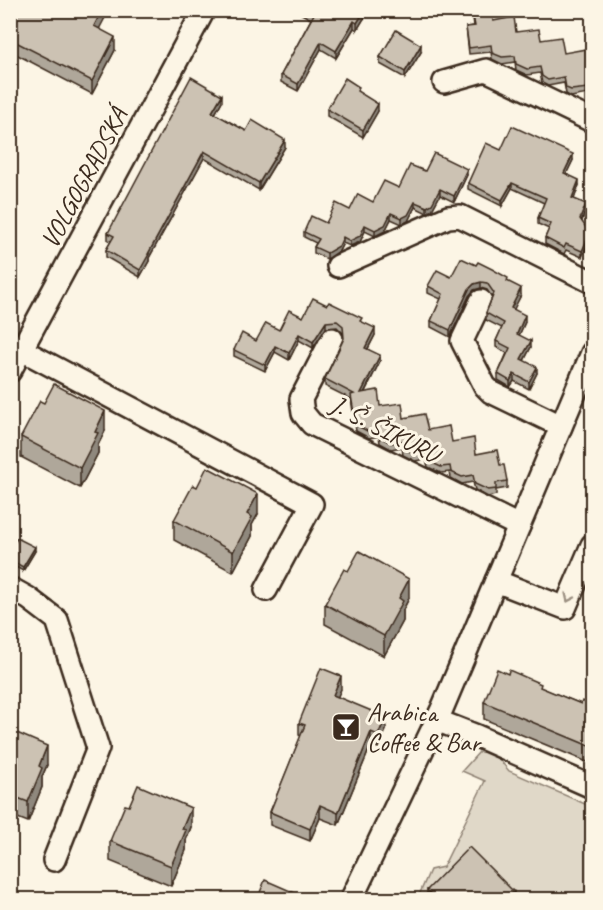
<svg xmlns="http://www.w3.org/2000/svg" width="603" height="910" viewBox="0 0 603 910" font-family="Caveat,sans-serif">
  <rect width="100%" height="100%" fill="#fcf5e5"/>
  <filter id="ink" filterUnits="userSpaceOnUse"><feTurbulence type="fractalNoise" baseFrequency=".0167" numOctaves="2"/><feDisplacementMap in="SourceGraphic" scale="12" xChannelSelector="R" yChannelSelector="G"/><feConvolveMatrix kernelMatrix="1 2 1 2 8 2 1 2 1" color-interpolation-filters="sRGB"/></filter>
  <g filter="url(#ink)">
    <!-- grass -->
    <polygon fill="#e0d8c8" stroke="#8e8173" stroke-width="1.5" points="479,752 493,752 509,771 592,807 592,899 417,900 430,870 443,867 485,781 462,771"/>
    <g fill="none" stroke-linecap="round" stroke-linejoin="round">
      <!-- street casing -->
      <g stroke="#3b2a1e" stroke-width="26">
        <g id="street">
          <polyline points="444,82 486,70 592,121"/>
          <polyline points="338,266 448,217 460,216 592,282"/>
          <polyline points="481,301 462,341 485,386 491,392 561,426"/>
          <polyline points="332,339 301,399 303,413 312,424 519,526"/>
          <polyline points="22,350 312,504 266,590"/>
          <polyline points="10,371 204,10"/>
          <polyline points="496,581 565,608 592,545"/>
          <polyline points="10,588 28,598 57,620 98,748 54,860"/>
          <polyline points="436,720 477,736 592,787"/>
          <polyline points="351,900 442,709 592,353"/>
        </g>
      </g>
      <!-- street -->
      <use href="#street" stroke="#fcf5e5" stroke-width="21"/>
    </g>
    <!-- wall -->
    <g fill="#afa79a" stroke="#3b2a1e" stroke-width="1.5">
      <polygon points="10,10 99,29 115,50 92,94 10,51"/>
      <polygon points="294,10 369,10 357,30 354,28 336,58 321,49 298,91 281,82 281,75 311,19"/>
      <polygon points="472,10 516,32 541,40 564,53 588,65 592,64 592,107 590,106 588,94 571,97 566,94 564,83 548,86 542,83 540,73 527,75 516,70 515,62 502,64 492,59 491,52 469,54 466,27 474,26"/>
      <polygon points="421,52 405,78 380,64 380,57"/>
      <polygon points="359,93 378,111 363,137 327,116 327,109"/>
      <polygon points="222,101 215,114 246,131 285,147 259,190 204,158 149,258 149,261 140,277 106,257 106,250 111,241 108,240 108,233"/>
      <polygon points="501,150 573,160 566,174 579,185 574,199 586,210 582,221 590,239 582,257 566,250 564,254 545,244 545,238 549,229 538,224 538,218 544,203 512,188 502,206 468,189 468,183"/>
      <polygon points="425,171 467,175 454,202 440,195 432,210 427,213 415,207 408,221 402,224 391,219 385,231 375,236 365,231 360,242 350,246 343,243 339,251 327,259 314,253 314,247 316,243 304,237 304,232 326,223 350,210 373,202 399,188"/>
      <polygon points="451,277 508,282 521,295 513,309 525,322 519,335 531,347 524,361 537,373 529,389 514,381 510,387 498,380 498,374 507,353 496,347 496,341 502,328 486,320 486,313 492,297 487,290 481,288 474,290 469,296 450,337 431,327 431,321 441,299 428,293 428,286"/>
      <polygon points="303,317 362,322 375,335 368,349 380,361 365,392 380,406 500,465 507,481 507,488 496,490 496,495 488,497 475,490 473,482 462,484 451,478 450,472 441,473 428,467 426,459 415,461 403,455 402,447 391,449 380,443 379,436 369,438 356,431 351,399 325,386 325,379 343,339 343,333 337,327 326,328 313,348 299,340 289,360 275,352 265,371 234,356 234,350 279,330"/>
      <polygon points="105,431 98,445 98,453 80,488 21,457 21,437"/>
      <polygon points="258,514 252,525 252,536 233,572 174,540 174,520"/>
      <polygon points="10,550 35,551 23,571 10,564"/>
      <polygon points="348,571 409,598 403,610 403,621 384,656 325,624 325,604"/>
      <polygon points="541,688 581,704 592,705 592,764 484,719 484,702"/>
      <polygon points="341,689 337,697 386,730 378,748 371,745 338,825 320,818 310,841 270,825 270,812 301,736 299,735 299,723"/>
      <polygon points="10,730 47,765 42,777 42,787 28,822 10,815"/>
      <polygon points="191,827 186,840 186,850 171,886 110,861 110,841"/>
      <polygon points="427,890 514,900 427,900"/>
    </g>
    <!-- shaded-wall -->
    <g fill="#8f887d" stroke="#3b2a1e" stroke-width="1.5">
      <polygon points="102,10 109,10 94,39 94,26"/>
      <polygon points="365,10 369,10 357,30 357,23"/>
      <polygon points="354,21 354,28 336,58 336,51"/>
      <polygon points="115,37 115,50 92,94 92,81"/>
      <polygon points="321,42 321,49 298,91 298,84"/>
      <polygon points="421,45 421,52 405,78 405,72"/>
      <polygon points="222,95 222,101 212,119 212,112"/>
      <polygon points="378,104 378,111 363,137 363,130"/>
      <polygon points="285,140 285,147 259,190 259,183"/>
      <polygon points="204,151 204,158 149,258 149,261 140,277 140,270 148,254"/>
      <polygon points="573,154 573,160 564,179 564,173"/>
      <polygon points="467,169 467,175 454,202 454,196"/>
      <polygon points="579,180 579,185 572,204 572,198"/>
      <polygon points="512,183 512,188 502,206 502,200"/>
      <polygon points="440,189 440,195 432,210 427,213 427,207"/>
      <polygon points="415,202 415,207 408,221 402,224 402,218"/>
      <polygon points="586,204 586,210 580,224 580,219"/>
      <polygon points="391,213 391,219 385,231 375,236 375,230"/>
      <polygon points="365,225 365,231 360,242 350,246 350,241"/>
      <polygon points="590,233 590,239 582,257 582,251"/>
      <polygon points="343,237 343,243 339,251 327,259 327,253"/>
      <polygon points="481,282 481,288 474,290 469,296 450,337 450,330 469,289 474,284"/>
      <polygon points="521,288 521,295 511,315 511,308"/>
      <polygon points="525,315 525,322 517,340 517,334"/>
      <polygon points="326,322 326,328 313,348 313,342"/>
      <polygon points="375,328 375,335 365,354 365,348"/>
      <polygon points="299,334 299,340 289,360 289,353"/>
      <polygon points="531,341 531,347 521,366 521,359"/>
      <polygon points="275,346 275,352 265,371 265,365"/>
      <polygon points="380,355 380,361 361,399 361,393"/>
      <polygon points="537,367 537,373 529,389 529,382"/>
      <polygon points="514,374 514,381 510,387 510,381"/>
      <polygon points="105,411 105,431 98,445 98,453 80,488 80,468 95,432"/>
      <polygon points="258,494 258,514 252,525 252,536 233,572 233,552 247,514"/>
      <polygon points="35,547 35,551 23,571 23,567"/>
      <polygon points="409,579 409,598 403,610 403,621 384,656 384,636 399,598"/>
      <polygon points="341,676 341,689 333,708 333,695"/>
      <polygon points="386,717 386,730 378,748 378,735"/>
      <polygon points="371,732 371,745 338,825 338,813"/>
      <polygon points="47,746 47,765 42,777 42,787 28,822 28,802 39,766"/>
      <polygon points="320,805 320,818 310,841 310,829"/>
      <polygon points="191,808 191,827 186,840 186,850 171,886 171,866 182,829"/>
      <polygon points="514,892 514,900 505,900"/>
    </g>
    <!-- building -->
    <g fill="#ccc2b3" stroke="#3b2a1e" stroke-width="1.5">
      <polygon points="10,10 102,10 94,26 115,37 92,81 10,39"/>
      <polygon points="308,10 365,10 357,23 354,21 336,51 321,42 298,84 281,75 314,14"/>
      <polygon points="472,10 491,10 493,21 514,17 516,32 539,29 541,40 561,37 564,53 586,49 588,65 592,64 592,101 590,100 588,88 571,90 566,88 564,77 548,80 542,76 540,67 527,69 516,64 515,56 502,57 492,53 491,45 469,48 466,27 475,26"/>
      <polygon points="396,30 421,45 405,72 380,57"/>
      <polygon points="191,77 222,95 212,112 246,131 252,120 285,140 259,183 204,151 148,254 149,254 140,270 106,250 114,236 108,233"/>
      <polygon points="345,78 359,87 357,91 378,104 363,130 327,109"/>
      <polygon points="512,126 573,154 564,173 579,180 572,198 586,204 580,219 590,233 582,251 566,244 564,248 545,238 551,224 538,218 546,198 512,183 502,200 468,183 486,143 501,150"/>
      <polygon points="434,153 467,169 454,196 440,189 432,204 427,207 415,202 408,215 402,218 391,213 385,225 375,230 365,225 360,236 350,241 343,237 339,246 327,253 314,247 319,239 304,232 311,216 326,223 336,203 350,210 358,194 373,202 384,181 399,188 410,165 425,171"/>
      <polygon points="461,258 476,265 478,262 492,269 508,278 507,281 521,288 511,308 525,315 517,334 531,341 521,359 537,367 529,382 514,374 510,381 498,374 510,348 496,341 504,323 486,313 494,293 487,283 481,282 474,284 469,289 450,330 431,321 443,294 428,286 437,270 451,277"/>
      <polygon points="313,298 327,305 329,302 362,318 360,321 375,328 365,348 380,355 361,393 378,390 380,406 402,403 404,418 424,414 428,430 449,426 452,442 474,438 476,454 497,450 500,465 504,465 507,481 496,483 496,489 488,490 475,484 473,475 462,477 451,472 450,466 441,467 428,461 426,453 415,454 403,448 402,441 391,443 380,437 379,430 369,432 356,425 351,395 354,394 325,379 344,338 343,326 337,321 326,322 313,342 299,334 289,353 275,346 265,365 234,350 242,333 256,341 266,323 279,330 289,310 303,317"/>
      <polygon points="54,384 105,411 95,432 98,433 80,468 21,437 40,401 44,403"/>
      <polygon points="207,467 258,494 247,514 252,517 233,552 174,520 193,485 197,487"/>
      <polygon points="17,538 35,547 23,567 10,560 10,550"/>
      <polygon points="359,551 409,579 399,598 403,601 384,636 325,604 344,569 348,571"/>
      <polygon points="321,668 341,676 333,695 386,717 378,735 371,732 338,813 320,805 310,829 270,812 305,725 299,723"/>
      <polygon points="497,669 508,674 509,670 541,684 540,687 581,704 582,701 592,705 592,747 484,702"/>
      <polygon points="10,730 47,746 39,766 42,768 28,802 10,795"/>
      <polygon points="138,785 191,808 182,829 186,830 171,866 110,841 125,805 129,806"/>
      <polygon points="469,847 514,892 505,900 436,900 427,890"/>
      <polygon points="265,880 311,900 257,900"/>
    </g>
    <!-- one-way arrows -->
    <defs><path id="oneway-chevron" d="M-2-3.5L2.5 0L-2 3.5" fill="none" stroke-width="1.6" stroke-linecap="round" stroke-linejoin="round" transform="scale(1.5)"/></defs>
    <use stroke="#9c9082" href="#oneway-chevron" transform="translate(569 598) rotate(115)"/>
  </g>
  <!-- icons -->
  <defs>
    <g id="bar-square" transform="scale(1.5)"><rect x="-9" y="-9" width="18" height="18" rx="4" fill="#3b2a1e" stroke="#fcf5e5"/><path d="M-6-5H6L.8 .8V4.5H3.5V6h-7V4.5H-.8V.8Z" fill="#fff"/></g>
  </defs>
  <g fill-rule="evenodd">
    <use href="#bar-square" x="346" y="727"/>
  </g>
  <g text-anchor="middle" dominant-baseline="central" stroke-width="6" stroke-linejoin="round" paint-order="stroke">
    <!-- street labels -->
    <g font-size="26" fill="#3b2a1e" stroke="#fcf5e5">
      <text transform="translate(84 178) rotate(-62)">VOLGOGRADSKÁ</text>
      <text transform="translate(385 429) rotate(27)">J. Š. ŠIKURU</text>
    </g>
    <!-- poi labels -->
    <g font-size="26" fill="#3b2a1e" stroke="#fcf5e5" text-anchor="start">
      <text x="367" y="712">Arabica<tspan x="367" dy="30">Coffee &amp; Bar</tspan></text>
    </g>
  </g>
  <!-- margin -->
  <rect width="603" height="910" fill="none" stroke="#fcf5e5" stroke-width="36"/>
  <rect x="18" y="18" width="567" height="874" fill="none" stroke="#3b2a1e" stroke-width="2" filter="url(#ink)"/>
</svg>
